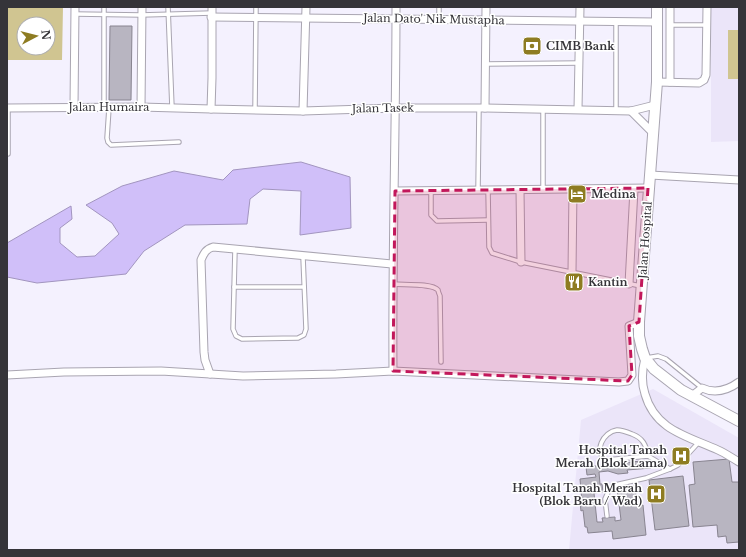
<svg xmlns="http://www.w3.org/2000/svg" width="746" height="557" viewBox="0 0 746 557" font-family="'Libre Baskerville',serif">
  <rect width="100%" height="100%" fill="#f4f1fe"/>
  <!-- built -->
  <g fill="#ebe5f9">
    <polygon points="711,7 739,7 739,141 711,142"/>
    <polygon points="653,389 739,438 739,550 569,550 581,420"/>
  </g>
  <!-- green -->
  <g fill="#d0c591" fill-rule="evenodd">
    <path d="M 7,7 L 63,7 L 62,60 L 7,60 ZM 24,24 L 48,24 L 48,48 L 24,48 Z"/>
    <rect x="728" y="30" width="11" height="49"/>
  </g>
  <!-- water -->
  <polygon fill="#d0bff9" stroke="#a295bf" points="301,162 350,177 351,228 300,235 301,191 263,189 250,199 247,224 185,225 144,251 126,274 37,283 7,277 7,243 71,206 72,219 60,228 60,243 77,257 95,256 119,234 112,223 86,205 122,186 174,171 223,180 233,170"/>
  <!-- building -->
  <g fill="#b8b5c1" stroke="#888490">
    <polygon points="110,26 132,26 131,100 109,100"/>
    <polygon points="729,459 732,482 739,482 739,542 727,543 726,536 718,537 717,525 693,527 689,485 695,484 693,462"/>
    <polygon points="650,460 651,468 627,470 628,473 618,474 608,471 599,472 600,484 602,484 603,492 594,493 597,522 603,522 602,518 615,517 615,521 621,520 617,488 635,486 637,505 643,505 646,535 613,539 612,531 588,533 587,527 585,527 583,510 581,511 580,502 582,502 580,479 596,477 595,474 587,475 586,467"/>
    <polygon points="683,476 689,526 655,530 649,480"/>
  </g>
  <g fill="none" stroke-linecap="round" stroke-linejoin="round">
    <!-- lane casing -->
    <g stroke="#a9a5b1" stroke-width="5.5">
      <g id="lane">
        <polyline points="104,7 104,107"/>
        <polyline points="168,7 172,108"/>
        <polyline points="75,14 141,15 212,13"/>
        <polyline points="439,19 439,7"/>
        <polyline points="616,22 616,111"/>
        <polyline points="670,25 707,25"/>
        <polyline points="486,64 579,63"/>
        <polyline points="8,108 8,154"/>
        <polyline points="109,108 107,138 108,142 111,145 179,142"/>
        <polyline points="255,109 256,7"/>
        <polyline points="543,109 543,190"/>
        <polyline points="478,190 479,108"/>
        <polyline points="488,190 489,247 492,253 521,262 641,286"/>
        <polyline points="431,191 431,215 437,221 488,220"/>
        <polyline points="235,250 233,329 236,336 242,339 298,338 304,335 306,329 303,257"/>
        <path d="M 394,284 C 403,285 432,283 438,290 C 438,291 440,296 440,296 L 441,362"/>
        <polyline points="234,287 304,287"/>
        <polyline points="646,358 658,356 666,359 702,388"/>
        <path d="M 648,456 L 606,460 C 593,452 603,432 617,430 C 622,430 627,432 632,434 C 643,438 646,445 648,456 L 670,469"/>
        <polyline points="607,516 605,499 610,488 615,485 646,478 670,469 678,465 699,442"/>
      </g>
    </g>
    <!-- street casing -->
    <g stroke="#a9a5b1" stroke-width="9">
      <g id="street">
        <polyline points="212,7 212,78 211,109 303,111 396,108 485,108 631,111 655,105"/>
        <polyline points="211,17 657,22"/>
        <polyline points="657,82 699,83 704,80 706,75 707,7"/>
        <polyline points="670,82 670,7"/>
        <polyline points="74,107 75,7"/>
        <polyline points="141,107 142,7"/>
        <polyline points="7,108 141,107 211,109"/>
        <polyline points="485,108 486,7"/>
        <polyline points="578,109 580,7"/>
        <polyline points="303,111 306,7"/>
        <polyline points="631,111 653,133"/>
        <polyline points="650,175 739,180"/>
        <polyline points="520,190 521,262"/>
        <polyline points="395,191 648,188"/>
        <polyline points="572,272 573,189"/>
        <polyline points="629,284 634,189"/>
        <path d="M 645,358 C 642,370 641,382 645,394 C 655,430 687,436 718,450 C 725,453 732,458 739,462"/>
        <path d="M 393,371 C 392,250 396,128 396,7"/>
        <path d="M 210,374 L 205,360 L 204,352 L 201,260 C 204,253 206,249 213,247 L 392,264"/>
        <polyline points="7,375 64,372 161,371 243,376 336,374 393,371 619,382 628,381 632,375 629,326 639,322"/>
        <path d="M 693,395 L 702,388 C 715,394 728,390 739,382"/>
      </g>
    </g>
    <!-- secondary casing -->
    <g stroke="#a9a5b1" stroke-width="12">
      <polyline id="secondary" points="657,7 657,82 639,322 639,336 642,349 645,358 654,369 681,390 739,421"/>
    </g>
    <!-- lane -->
    <use href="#lane" stroke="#fff" stroke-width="3.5"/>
    <!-- street -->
    <use href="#street" stroke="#fff" stroke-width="7"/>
    <!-- secondary -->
    <use href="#secondary" stroke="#fff" stroke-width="10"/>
  </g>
  <!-- marked area -->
  <path fill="#c2185b" fill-opacity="0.2" stroke="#c2185b" stroke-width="3" stroke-dasharray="8 5" stroke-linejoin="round" d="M 648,188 L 639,322 L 629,326 L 632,375 L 628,381 L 393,371 L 395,191 Z"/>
  <!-- icons -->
  <defs>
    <g id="bank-square" transform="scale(1)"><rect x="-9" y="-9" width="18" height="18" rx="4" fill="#8e7c22" stroke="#fff"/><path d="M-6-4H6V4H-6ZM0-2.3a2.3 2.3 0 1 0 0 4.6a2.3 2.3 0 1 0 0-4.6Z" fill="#fff"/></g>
    <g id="hotel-square" transform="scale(1)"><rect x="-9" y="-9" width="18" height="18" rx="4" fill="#8e7c22" stroke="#fff"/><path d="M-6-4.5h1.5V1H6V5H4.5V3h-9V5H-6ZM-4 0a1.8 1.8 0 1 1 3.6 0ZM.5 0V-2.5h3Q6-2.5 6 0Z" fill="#fff"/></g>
    <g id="restaurant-square" transform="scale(1)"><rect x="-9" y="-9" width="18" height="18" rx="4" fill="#8e7c22" stroke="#fff"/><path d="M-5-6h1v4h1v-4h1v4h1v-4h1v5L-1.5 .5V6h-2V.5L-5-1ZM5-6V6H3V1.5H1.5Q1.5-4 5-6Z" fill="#fff"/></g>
    <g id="hospital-square" transform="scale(1)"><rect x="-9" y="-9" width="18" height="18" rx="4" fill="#8e7c22" stroke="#fff"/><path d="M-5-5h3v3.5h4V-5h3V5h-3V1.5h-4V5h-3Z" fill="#fff"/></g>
  </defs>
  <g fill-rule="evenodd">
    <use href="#bank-square" x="532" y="46"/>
    <use href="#hotel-square" x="577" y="194"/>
    <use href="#restaurant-square" x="574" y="282"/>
    <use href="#hospital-square" x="681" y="456"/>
    <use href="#hospital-square" x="656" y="494"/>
  </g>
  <g text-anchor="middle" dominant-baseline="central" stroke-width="3" stroke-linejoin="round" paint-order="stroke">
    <!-- street labels -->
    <g font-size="11" fill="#353439" stroke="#fff">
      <text transform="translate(434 19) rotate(1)">Jalan Dato' Nik Mustapha</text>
      <text x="109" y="107">Jalan Humaira</text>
      <text transform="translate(383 108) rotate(-1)">Jalan Tasek</text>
      <text transform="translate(645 240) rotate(-86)">Jalan Hospital</text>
    </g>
    <!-- poi labels -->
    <g font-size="11" font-weight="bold" fill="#353439" stroke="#fff" text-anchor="start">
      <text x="546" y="46">CIMB Bank</text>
      <text x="591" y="194">Medina</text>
      <text x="588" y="282">Kantin</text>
      <text x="667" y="450" text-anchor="end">Hospital Tanah<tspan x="667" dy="13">Merah (Blok Lama)</tspan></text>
      <text x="642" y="488" text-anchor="end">Hospital Tanah Merah<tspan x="642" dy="13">(Blok Baru / Wad)</tspan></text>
    </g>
  </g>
  <!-- border -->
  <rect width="746" height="557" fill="none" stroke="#353439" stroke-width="16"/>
  <!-- north arrow -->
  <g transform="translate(36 36) rotate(83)"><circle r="19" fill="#ffffff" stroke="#aeaeb0"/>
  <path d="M0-3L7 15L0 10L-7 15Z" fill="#8e7c22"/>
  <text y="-6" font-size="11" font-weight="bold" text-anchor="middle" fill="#353439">N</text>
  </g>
</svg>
